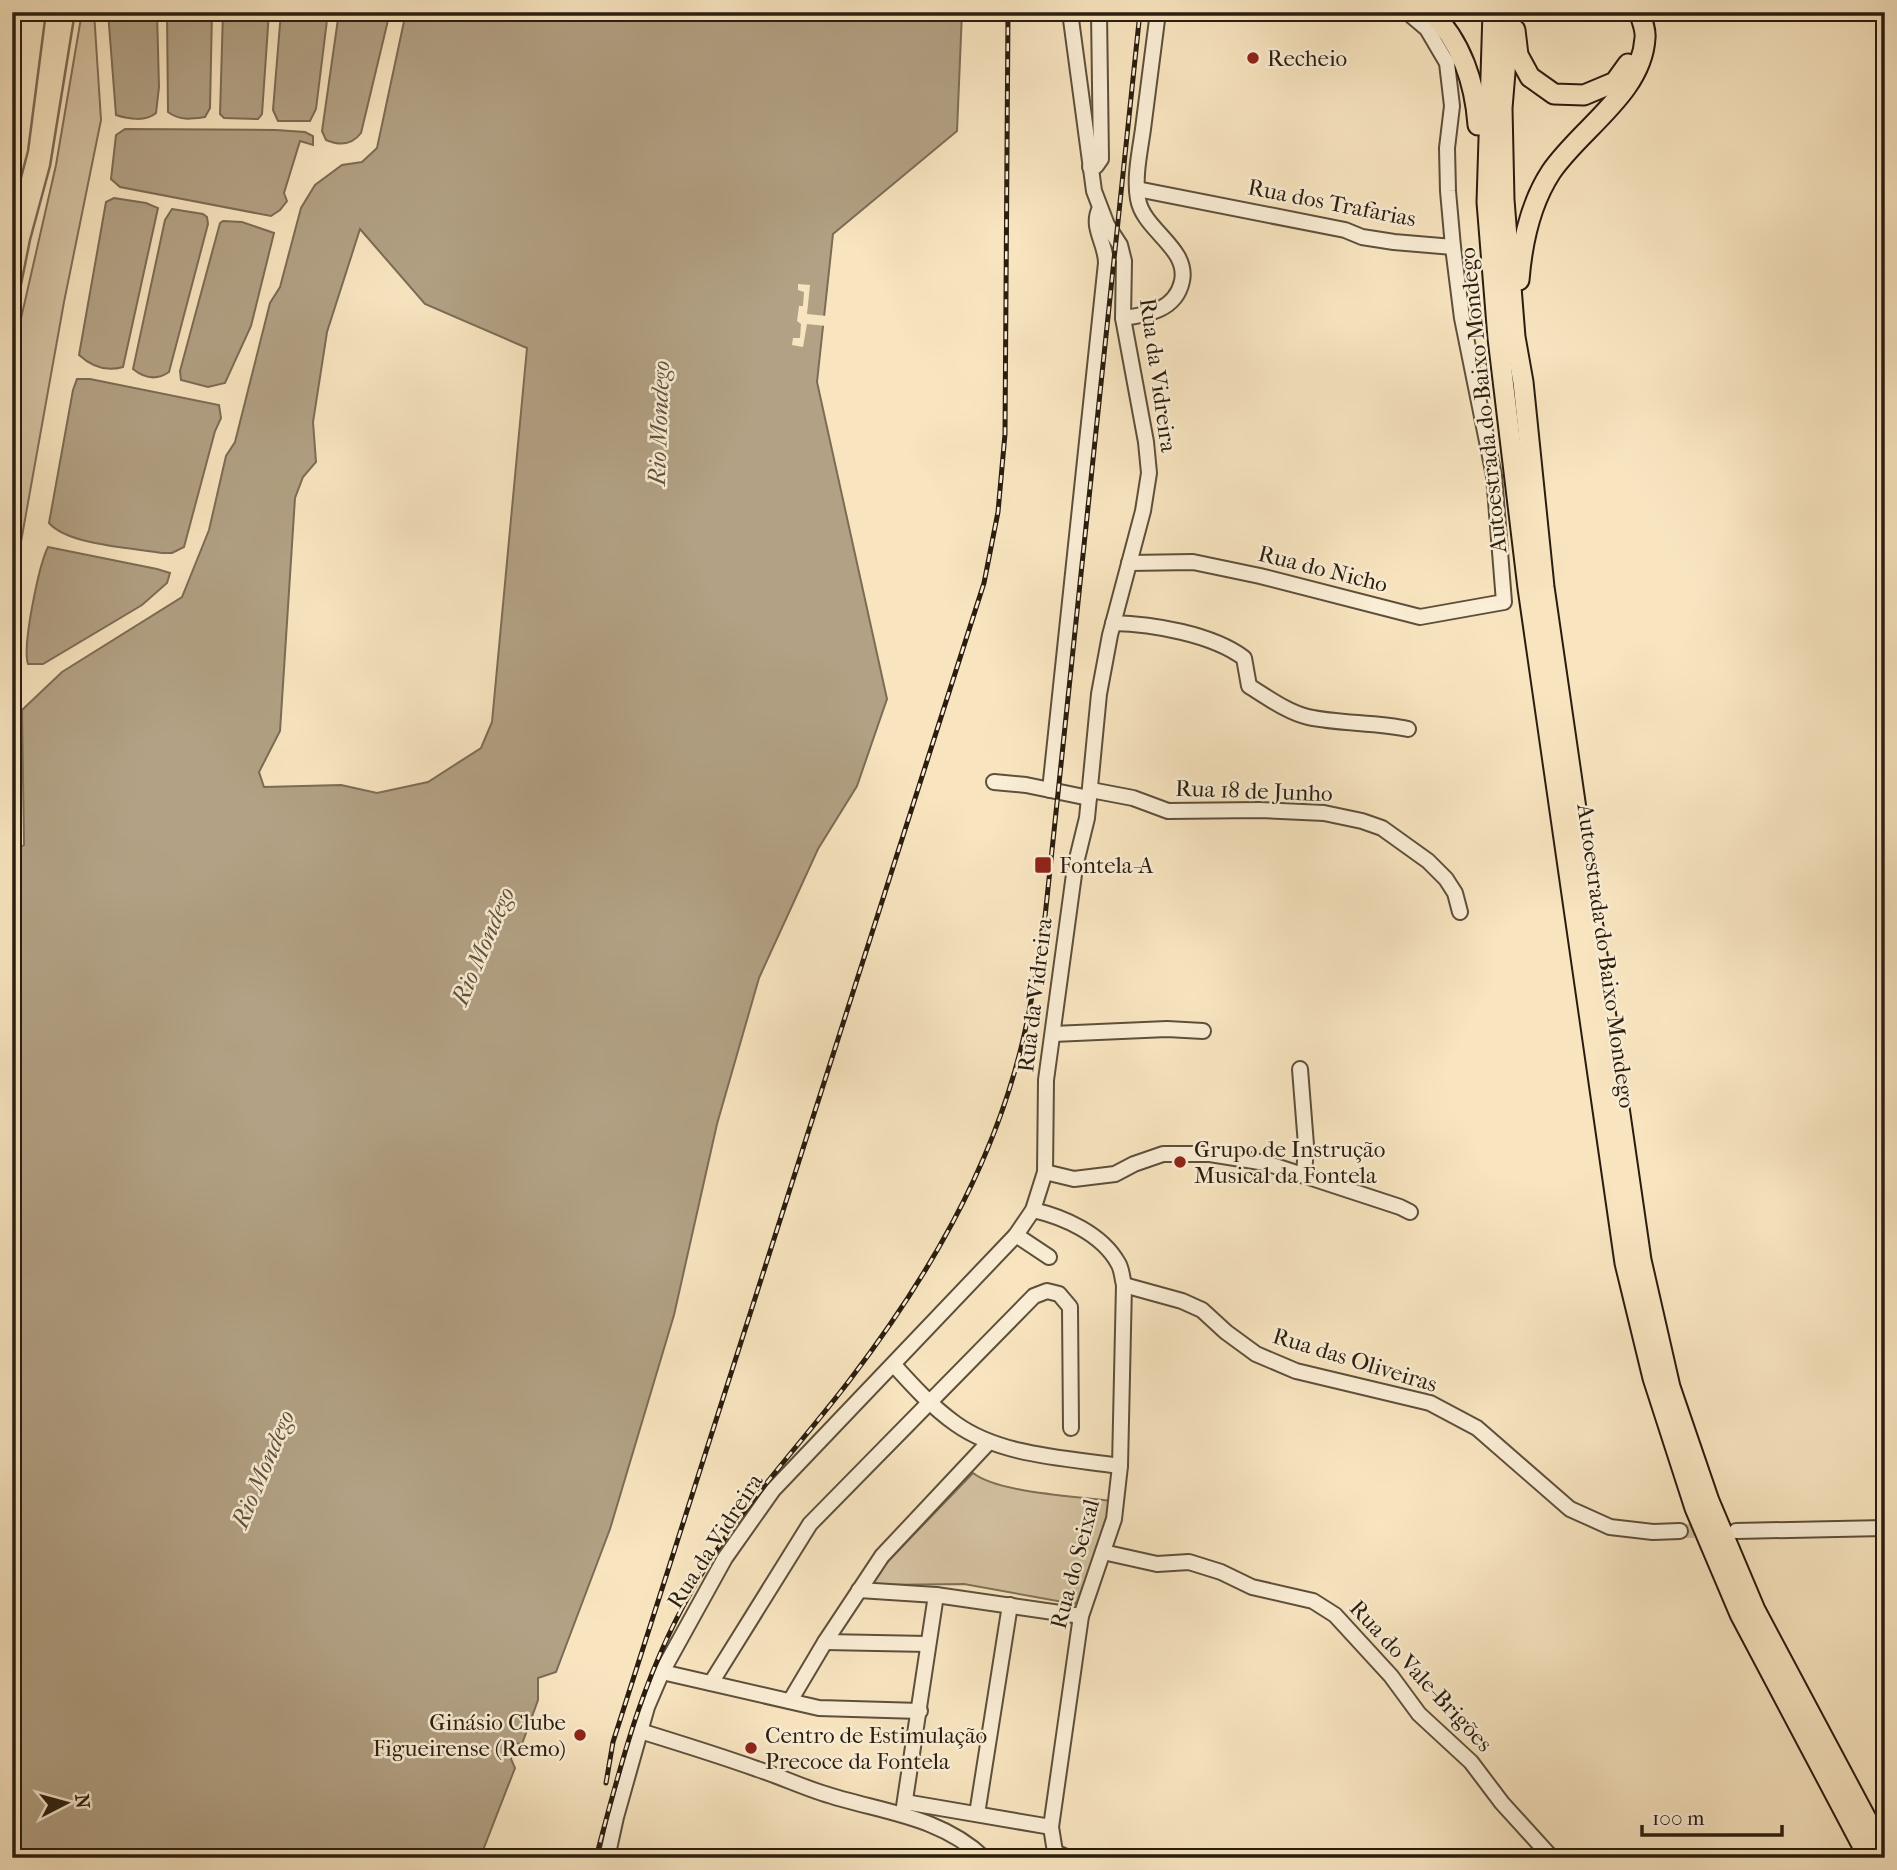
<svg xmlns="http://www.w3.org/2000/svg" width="1897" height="1870" viewBox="0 0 1897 1870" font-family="'IM FELL French Canon',serif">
  <rect width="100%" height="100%" fill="#f8e5c0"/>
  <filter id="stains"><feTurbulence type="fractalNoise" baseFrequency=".00286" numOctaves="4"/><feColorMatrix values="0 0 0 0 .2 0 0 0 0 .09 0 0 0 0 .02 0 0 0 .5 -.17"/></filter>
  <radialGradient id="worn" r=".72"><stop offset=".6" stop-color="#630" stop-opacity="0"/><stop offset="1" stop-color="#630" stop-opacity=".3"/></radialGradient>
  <!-- green -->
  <g fill="#d5c3a2" stroke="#807058" stroke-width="2">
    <polygon points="82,12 94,12 101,120 64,302 12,592 12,358 56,165"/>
    <path d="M 973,1473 C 999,1493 1075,1496 1110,1501 L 1107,1527 L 1077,1602 L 1074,1604 L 964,1584 L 877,1585 L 872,1584 L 873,1577 Z"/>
  </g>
  <!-- water -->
  <g fill="#b2a184" stroke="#7c6c55" stroke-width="2" fill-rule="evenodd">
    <path d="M 108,12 L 157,12 L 159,87 L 156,113 C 146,122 128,119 116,115 Z"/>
    <path d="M 167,12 L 212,12 L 210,108 L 205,117 C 191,119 180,121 168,112 Z"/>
    <polygon points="223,12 269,12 262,114 258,119 224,118 220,114"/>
    <polygon points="281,12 328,12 316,109 310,121 278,121 273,110"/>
    <path d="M 339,12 L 390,12 L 361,133 C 352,145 340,146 326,140 L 322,131 Z"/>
    <path d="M 406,12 L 962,12 L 957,131 L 833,234 L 817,382 L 887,699 L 857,786 L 818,849 L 759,978 L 717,1124 L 674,1315 L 610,1529 L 556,1672 L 538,1678 L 538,1700 L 522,1744 L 515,1743 L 511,1759 L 515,1768 L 480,1858 L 12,1858 L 12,852 L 24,845 L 22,710 L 62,672 L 182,597 L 209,530 L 226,456 L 235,442 L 270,303 L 280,287 L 301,208 L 315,185 L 342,165 L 362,162 L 377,148 ZM 360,229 L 425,304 L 527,348 L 492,722 L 481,748 L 428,782 L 377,793 L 341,785 L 264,787 L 259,772 L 280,731 L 295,498 L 303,477 L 316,462 L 313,422 L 327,332 Z"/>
    <polygon points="125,129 276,130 305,132 313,136 313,145 300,141 284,193 287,201 280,210 271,216 120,187 111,179 116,135"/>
    <path d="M 114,198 L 146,203 L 158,208 L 123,367 C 106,372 92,367 79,355 L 106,202 Z"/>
    <path d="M 172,209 L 203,214 L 207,217 L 208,224 L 169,372 C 156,381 144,378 133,369 L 165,220 Z"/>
    <polygon points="223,221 242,222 274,233 251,326 225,383 208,387 181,380 180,371 220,223"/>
    <path d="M 77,379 L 90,379 L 219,405 L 221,418 L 215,431 L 184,547 L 172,553 L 162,553 C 132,548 68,545 49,523 L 73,390 Z"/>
    <path d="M 48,547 L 157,569 L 170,573 L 167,583 L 142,605 L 43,664 L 28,664 C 22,646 39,565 48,547 Z"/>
  </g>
  <!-- pier -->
  <polygon fill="#f8e5c0" points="798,284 810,285 807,314 827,316 826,326 807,324 803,347 792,345 793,338 800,338 801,324 797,321 799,306 803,306 804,292 798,290"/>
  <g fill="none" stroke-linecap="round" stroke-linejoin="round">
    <!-- stream -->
    <g stroke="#7c6c55" stroke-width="2.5">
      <polyline points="12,72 19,12"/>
      <polyline points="12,212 28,151 46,12"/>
      <polyline points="12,329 30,240 50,166 75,12"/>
    </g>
    <!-- minor-tunnel -->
    <polyline stroke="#cfbd9d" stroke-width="14" stroke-dasharray="14 7" stroke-linecap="butt" points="1680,1531 1714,1531"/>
    <!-- minor casing -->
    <g stroke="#5e4f3b" stroke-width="18">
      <g id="minor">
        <polyline points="1090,167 1096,166 1101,159 1099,12"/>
        <polyline points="1137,189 1345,230 1362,237 1394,242 1453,247"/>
        <path d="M 1123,318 C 1147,315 1176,310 1182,281 C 1189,248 1143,230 1138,199 C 1134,177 1140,151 1143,129 C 1148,90 1153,51 1158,12"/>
        <polyline points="1129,563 1193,562 1260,576 1420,617 1504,602 1494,476 1462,318 1453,247 1448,191 1447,148 1452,106 1447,63 1427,29 1407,12"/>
        <path d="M 1113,623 C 1153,624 1212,634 1244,658 L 1249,686 C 1267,697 1287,712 1308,717 C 1340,724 1376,722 1408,729"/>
        <polyline points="994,782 1026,785 1089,798"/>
        <path d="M 1050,790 L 1106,263 C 1106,243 1090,227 1100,208"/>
        <polyline points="1091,790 1133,798 1168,811 1259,810 1324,813 1362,821 1382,828 1428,861 1446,879 1455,893 1460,912"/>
        <polyline points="1053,1034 1167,1029 1203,1031"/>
        <polyline points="1300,1069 1306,1145 1304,1176"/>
        <polyline points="1045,1172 1074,1179 1115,1174 1134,1164 1163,1154 1210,1154 1266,1163 1400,1207 1410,1212"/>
        <path d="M 1033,1210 C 1064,1217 1102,1234 1118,1263 C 1122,1269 1122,1278 1124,1285 L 1120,1466 L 1114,1519 L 1081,1616 L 1051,1827 L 1055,1852"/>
        <polyline points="1016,1235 1049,1257"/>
        <polyline points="1124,1285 1182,1301 1202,1310 1226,1332 1256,1354 1296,1371 1430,1403 1477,1428 1570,1509 1610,1527 1653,1532 1680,1531"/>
        <path d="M 894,1365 C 913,1386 932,1407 956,1424 C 1001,1456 1066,1458 1120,1466"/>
        <polyline points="1736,1531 1885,1528"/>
        <polyline points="1103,1552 1157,1564 1189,1562 1221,1572 1252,1587 1313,1601 1335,1615 1391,1676 1419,1714 1471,1762 1502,1803 1552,1858"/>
        <polyline points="859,1590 936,1595 1081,1616"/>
        <polyline points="825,1642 928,1644"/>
        <polyline points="662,1672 819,1708 920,1711"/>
        <polyline points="711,1683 810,1524 1034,1296 1047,1291 1059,1294 1070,1307 1071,1428"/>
        <polyline points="790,1701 825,1642 882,1556 989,1442"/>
        <path d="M 640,1731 C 679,1743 718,1755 757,1769 C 779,1776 800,1786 822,1793 C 879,1812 939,1815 984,1858"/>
        <polyline points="905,1802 1051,1827"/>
        <polyline points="903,1813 936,1595"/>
        <polyline points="977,1814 1010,1605"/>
        <polyline points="1055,1852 1068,1858"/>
        <polyline points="607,1858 616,1817 647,1707 662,1672 725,1558 773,1490 1016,1235 1033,1210 1045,1172 1046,1080 1075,867 1087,818 1099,694 1110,635 1143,511 1149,473 1146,442 1123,318 1124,261 1120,245 1107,225 1094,191 1070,12"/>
      </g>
    </g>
    <!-- highway casing -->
    <g stroke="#2a1d0f" stroke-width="23">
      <g id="highway">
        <path d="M 1431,12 C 1461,41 1475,83 1478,125"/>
        <polyline points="1493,12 1487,202 1498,338 1528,588 1625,1263 1653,1378 1695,1508 1740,1614 1869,1858"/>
        <polyline points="1510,12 1502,108 1504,200 1515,337 1523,382 1544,587 1641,1260 1670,1387 1709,1501 1755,1610 1885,1854"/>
        <polyline points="1515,30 1518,55 1530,77 1554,94 1584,95 1615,82 1628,64"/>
        <path d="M 1519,280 C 1522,243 1530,204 1551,172 C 1580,129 1642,93 1645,38 C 1646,30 1642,20 1639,12"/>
      </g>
    </g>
    <!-- minor -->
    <use href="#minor" stroke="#faeed6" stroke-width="14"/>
    <!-- highway -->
    <use href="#highway" stroke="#f8e5c0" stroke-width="19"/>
    <!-- rail casing -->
    <g stroke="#2a1d0f" stroke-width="5">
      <g id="rail">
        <polyline points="606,1783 613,1742 984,583 998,512 1005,434 1008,12"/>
        <path d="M 596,1858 C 622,1758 646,1664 701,1575 C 743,1505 800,1445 849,1381 C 926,1280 990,1172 1021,1048 C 1032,1005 1038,961 1045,917 L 1140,12"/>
      </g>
    </g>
    <!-- rail -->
    <use href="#rail" stroke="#faeed6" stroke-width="2.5" stroke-dasharray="8" stroke-linecap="butt"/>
  </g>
  <!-- markers -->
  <g fill="#8f2418" stroke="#faeed6" stroke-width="2.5">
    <circle cx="1253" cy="58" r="7"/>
    <rect x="1034" y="856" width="18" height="18" rx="3.5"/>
    <circle cx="1180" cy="1162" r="7"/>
    <circle cx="580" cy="1735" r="7"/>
    <circle cx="751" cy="1748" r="7"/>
  </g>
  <g text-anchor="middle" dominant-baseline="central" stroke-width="5" stroke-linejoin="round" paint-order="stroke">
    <!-- poi labels -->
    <g font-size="23" fill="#2a1d0f" stroke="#faeed6" text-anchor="start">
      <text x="1267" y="58">Recheio</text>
      <text x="1059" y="865">Fontela-A</text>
      <text x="1194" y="1149">Grupo de Instrução<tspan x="1194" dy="26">Musical da Fontela</tspan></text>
      <text x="566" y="1722" text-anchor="end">Ginásio Clube<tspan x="566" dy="26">Figueirense (Remo)</tspan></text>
      <text x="765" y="1735">Centro de Estimulação<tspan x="765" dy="26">Precoce da Fontela</tspan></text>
    </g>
    <!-- street labels -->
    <g font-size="23" fill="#2a1d0f" stroke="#faeed6">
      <text transform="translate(1332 203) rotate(11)">Rua dos Trafarias</text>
      <text transform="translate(1158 375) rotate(82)">Rua da Vidreira</text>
      <text transform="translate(1483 400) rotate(-96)">Autoestrada do Baixo Mondego</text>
      <text transform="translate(1323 569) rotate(14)">Rua do Nicho</text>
      <text transform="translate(1254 791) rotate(2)">Rua 18 de Junho</text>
      <text transform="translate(1606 956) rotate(82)">Autoestrada do Baixo Mondego</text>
      <text transform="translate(1035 995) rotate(-83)">Rua da Vidreira</text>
      <text transform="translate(1355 1360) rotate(17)">Rua das Oliveiras</text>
      <text transform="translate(715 1541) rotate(-57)">Rua da Vidreira</text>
      <text transform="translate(1075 1564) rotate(-75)">Rua do Seixal</text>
      <text transform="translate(1421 1676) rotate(47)">Rua do Vale-Brigões</text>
    </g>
    <!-- water labels -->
    <g font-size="24" font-style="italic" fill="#60523e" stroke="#faeed6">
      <text transform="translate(659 423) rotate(-88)">Rio Mondego</text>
      <text transform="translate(483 946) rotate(-67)">Rio Mondego</text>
      <text transform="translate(263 1469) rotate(-67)">Rio Mondego</text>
    </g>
  </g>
  <!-- margin -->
  <rect width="1897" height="1870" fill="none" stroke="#f8e5c0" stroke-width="42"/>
  <rect x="14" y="14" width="1869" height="1842" fill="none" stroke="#2a1d0f" stroke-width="3.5"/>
  <rect x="21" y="21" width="1855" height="1828" fill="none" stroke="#2a1d0f" stroke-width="2"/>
  <!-- north arrow -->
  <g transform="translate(66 1803) rotate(84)" stroke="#faeed6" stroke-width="5" paint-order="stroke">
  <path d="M0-5L12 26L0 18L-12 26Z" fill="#2a1d0f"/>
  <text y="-10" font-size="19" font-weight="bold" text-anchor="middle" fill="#2a1d0f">N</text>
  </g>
  <!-- scale -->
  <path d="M1642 1825v10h140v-10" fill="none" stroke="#2a1d0f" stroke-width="3.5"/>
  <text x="1652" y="1825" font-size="21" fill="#2a1d0f" stroke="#faeed6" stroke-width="5" paint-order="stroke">100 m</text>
  <rect width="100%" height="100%" filter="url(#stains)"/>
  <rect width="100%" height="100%" fill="url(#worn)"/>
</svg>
